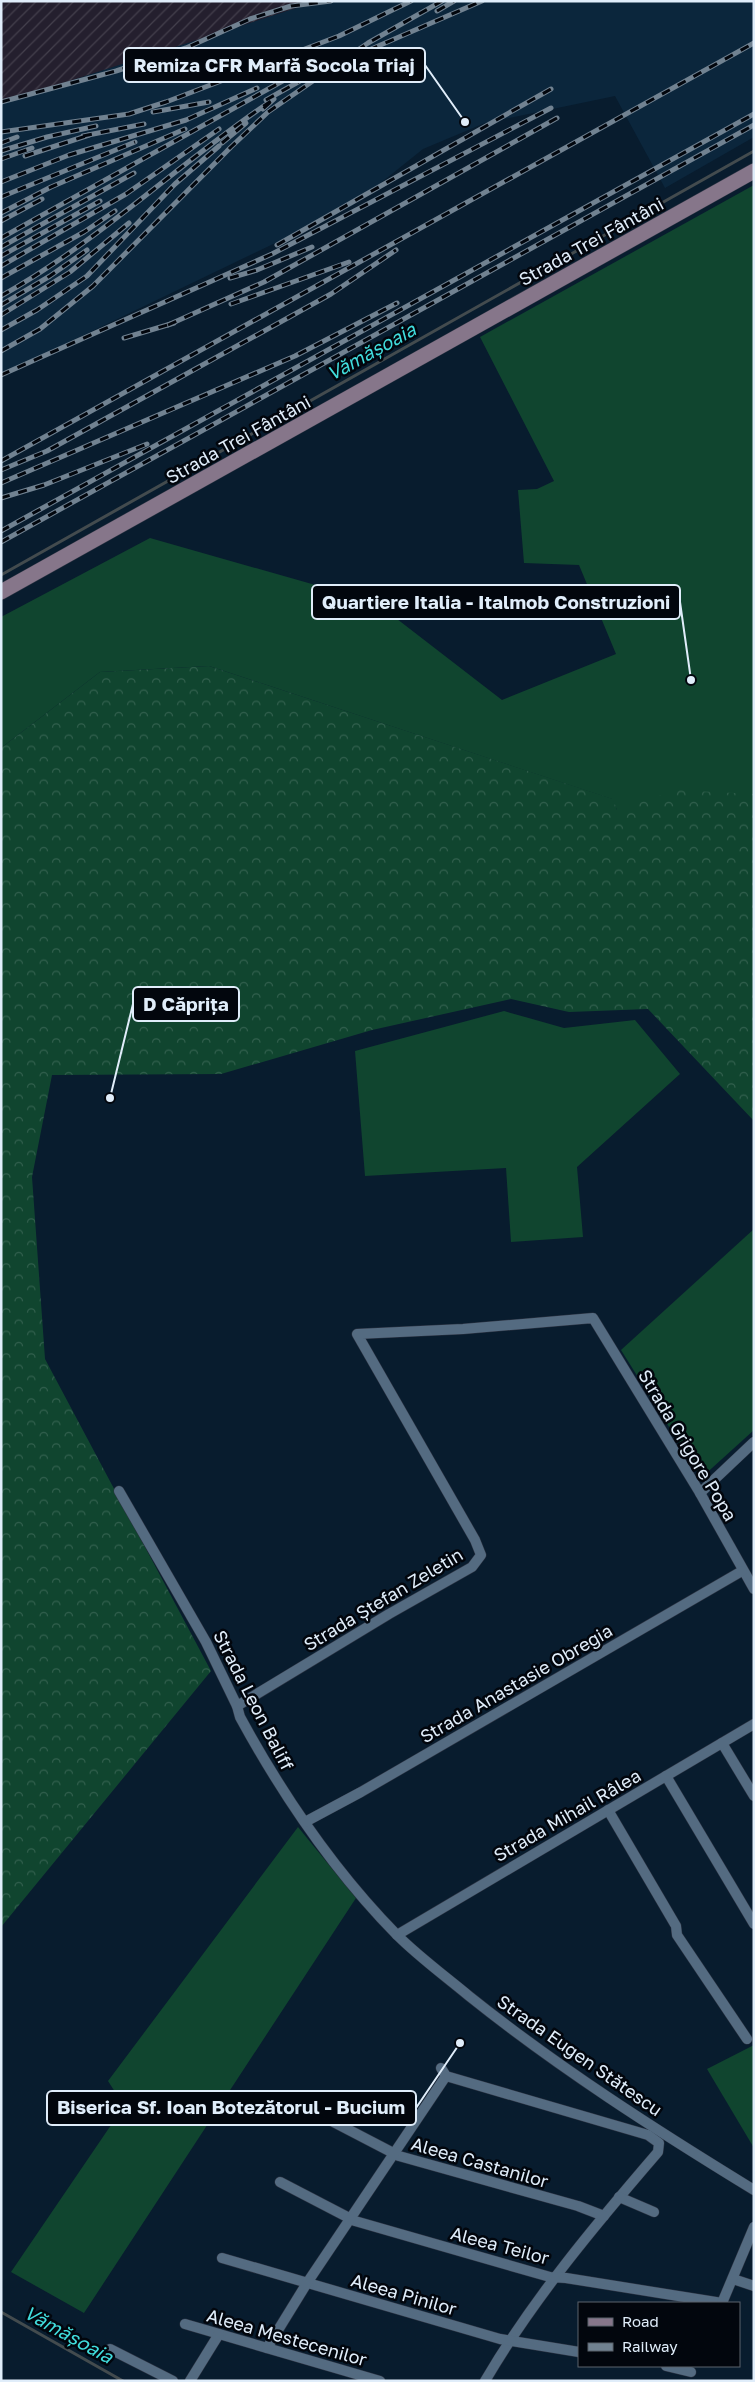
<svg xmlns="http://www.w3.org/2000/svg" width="755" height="2382" viewBox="0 0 755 2382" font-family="'Golos Text',sans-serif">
  <defs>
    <pattern id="industrial-furrows" width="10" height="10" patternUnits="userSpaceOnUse" patternTransform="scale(1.25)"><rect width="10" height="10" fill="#241f2e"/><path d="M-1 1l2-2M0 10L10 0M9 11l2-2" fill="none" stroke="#44404d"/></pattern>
    <pattern id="forest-crowns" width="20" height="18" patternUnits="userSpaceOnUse" patternTransform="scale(1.25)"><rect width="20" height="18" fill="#10452f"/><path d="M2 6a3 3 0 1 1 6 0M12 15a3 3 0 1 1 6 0" fill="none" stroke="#32604e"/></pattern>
  </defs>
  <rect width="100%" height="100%" fill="#081c2e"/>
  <!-- built -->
  <polygon fill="#0b263c" points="318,1 754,1 754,137 665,188 615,96 485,123 423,149 352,206 1,375 1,103"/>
  <!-- industrial -->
  <polygon fill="url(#industrial-furrows)" points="1,1 318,1 1,103"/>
  <!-- grass -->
  <g fill="#10452f">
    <polygon points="754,185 754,881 617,810 612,799 209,666 100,672 1,748 1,617 150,538 375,602 502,700 616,654 579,565 524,563 518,490 537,489 554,481 480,337"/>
    <polygon points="504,1011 564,1028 635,1020 680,1074 577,1167 583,1237 511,1242 506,1168 365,1176 355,1051"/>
    <polygon points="754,1229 754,1430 701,1478 621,1350"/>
    <polygon points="298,1827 356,1898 84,2313 11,2272 124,2106 108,2081"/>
    <polygon points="754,2045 754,2148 707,2069"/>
  </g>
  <!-- forest -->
  <polygon fill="url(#forest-crowns)" points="209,666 613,799 617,810 676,790 754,794 754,1121 648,1009 569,1012 511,999 372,1030 221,1074 52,1075 32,1177 45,1359 211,1671 1,1927 1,748 100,672"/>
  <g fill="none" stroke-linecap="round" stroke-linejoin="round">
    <!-- stream -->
    <g stroke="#434b4e" stroke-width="3">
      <polyline points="1,575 754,151"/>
      <polyline points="1,2312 123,2381"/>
    </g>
    <!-- street casing -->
    <g stroke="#2d3443" stroke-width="11">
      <g id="street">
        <path d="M 119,1491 L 206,1642 L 237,1706 L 240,1717 C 282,1794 335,1872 397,1935 C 419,1957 445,1976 469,1996 C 559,2068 656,2130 754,2190"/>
        <polyline points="700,1493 754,1442"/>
        <polyline points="237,1706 389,1614 472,1567 481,1555 475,1540 357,1334 463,1329 593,1318 700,1493 754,1589"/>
        <polyline points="722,1743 754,1796"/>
        <polyline points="666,1776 754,1924"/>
        <polyline points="608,1810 676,1926 677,1935 747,2039"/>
        <polyline points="305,1822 361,1792 742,1571"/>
        <polyline points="397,1935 754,1724"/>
        <path d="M 441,2068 L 446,2076 L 648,2135 L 659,2143 L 658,2152 C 596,2224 533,2299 485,2381"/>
        <polyline points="324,2117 399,2156 578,2206 604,2216"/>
        <polyline points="280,2182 355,2221 550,2277 566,2278 722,2303"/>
        <polyline points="619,2197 654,2212"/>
        <polyline points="222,2258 500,2339 579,2352"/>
        <polyline points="733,2279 754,2286"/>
        <polyline points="722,2303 754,2227"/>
        <polyline points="185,2324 380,2381"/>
        <polyline points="267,2348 307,2283 446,2076"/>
        <polyline points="110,2349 173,2381"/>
        <polyline points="666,2366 691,2372"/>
        <polyline points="190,2381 219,2334"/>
      </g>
    </g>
    <!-- secondary casing -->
    <g stroke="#2d3443" stroke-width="16">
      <polyline id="secondary" points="1,592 754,171"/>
    </g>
    <!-- street -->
    <use href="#street" stroke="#546b81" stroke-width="10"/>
    <!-- secondary -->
    <use href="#secondary" stroke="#86768a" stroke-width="15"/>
    <!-- rail casing -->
    <g stroke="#718291" stroke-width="5">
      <g id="rail">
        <polyline points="437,11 454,1"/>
        <polyline points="369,50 482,1"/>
        <polyline points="266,100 307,77"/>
        <polyline points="1,102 116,71 186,48 250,19 291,6 331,1"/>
        <polyline points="153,112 209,102"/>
        <polyline points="1,132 129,114 166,102 339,36 411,1"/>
        <polyline points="83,136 144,124"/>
        <polyline points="1,143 17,137"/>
        <polyline points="222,143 246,123"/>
        <polyline points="1,151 47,137 96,126"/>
        <polyline points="25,156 89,135"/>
        <polyline points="1,159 32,148"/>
        <polyline points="1,182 69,155 186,120 257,88"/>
        <polyline points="1,197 135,142"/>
        <polyline points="1,213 51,187 185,129"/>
        <polyline points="1,221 42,199"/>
        <polyline points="1,238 306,68"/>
        <polyline points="277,245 551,89"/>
        <polyline points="1,247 134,173"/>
        <polyline points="1,256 100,201"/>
        <polyline points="1,266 126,194 219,129"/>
        <polyline points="1,278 84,232 115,211"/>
        <polyline points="230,278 257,270 312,247"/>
        <path d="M 1,296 C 100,241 181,161 274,99 L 263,109"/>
        <polyline points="231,304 349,262"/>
        <polyline points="1,305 50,276 87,250"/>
        <polyline points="1,315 70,272 129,223"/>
        <polyline points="168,325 264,282 557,118"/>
        <polyline points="1,330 37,310 87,276 175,184 219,146"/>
        <polyline points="124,338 174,323"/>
        <polyline points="1,351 40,329 93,286 231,147 268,112 368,43 442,1"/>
        <polyline points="1,375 272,254 551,108"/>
        <polyline points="1,461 754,43"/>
        <polyline points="1,470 47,451 331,294 396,250"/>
        <polyline points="1,483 295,356 397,303"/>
        <polyline points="1,498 44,485 147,444"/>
        <polyline points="1,531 754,114"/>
        <polyline points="1,542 754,125"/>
      </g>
    </g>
    <!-- rail -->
    <use href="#rail" stroke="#02060d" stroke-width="3" stroke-dasharray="9" stroke-linecap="butt"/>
  </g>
  <g text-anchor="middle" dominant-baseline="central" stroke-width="5" stroke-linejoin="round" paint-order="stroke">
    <!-- street labels -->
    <g font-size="18" fill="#e0edfa" stroke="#02060d">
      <text transform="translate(591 241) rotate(-29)">Strada Trei Fântâni</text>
      <text transform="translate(238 439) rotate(-29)">Strada Trei Fântâni</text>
      <text transform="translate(688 1445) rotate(59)">Strada Grigore Popa</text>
      <text transform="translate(383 1599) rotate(-31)">Strada Ștefan Zeletin</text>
      <text transform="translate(516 1683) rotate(-30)">Strada Anastasie Obregia</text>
      <text transform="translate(254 1700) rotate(63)">Strada Leon Baliff</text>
      <text transform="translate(567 1815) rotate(-30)">Strada Mihail Râlea</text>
      <text transform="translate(580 2055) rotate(35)">Strada Eugen Stătescu</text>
      <text transform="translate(480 2162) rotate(16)">Aleea Castanilor</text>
      <text transform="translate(500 2245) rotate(15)">Aleea Teilor</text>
      <text transform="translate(404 2294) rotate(16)">Aleea Pinilor</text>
      <text transform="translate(287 2337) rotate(16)">Aleea Mestecenilor</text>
    </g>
    <!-- water labels -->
    <g font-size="19" font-style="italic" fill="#40dcdc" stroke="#02060d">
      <text transform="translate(371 351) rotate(-29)">Vămășoaia</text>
      <text transform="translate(69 2334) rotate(29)">Vămășoaia</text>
    </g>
  </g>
  <!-- callouts -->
  <path fill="none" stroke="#e0edfa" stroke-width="2" d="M465 122L425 65M691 680L680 602M110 1098L133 1004M460 2043L416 2108"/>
  <g fill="#e0edfa" stroke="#02060d" stroke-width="2">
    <circle cx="465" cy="122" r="5"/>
    <circle cx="691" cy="680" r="5"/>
    <circle cx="110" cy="1098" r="5"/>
    <circle cx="460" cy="2043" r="5"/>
  </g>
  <g fill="#02060d" stroke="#e0edfa" stroke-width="2">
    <rect x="124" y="48" width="301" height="34" rx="5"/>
    <rect x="312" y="585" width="368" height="34" rx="5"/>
    <rect x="133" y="987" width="106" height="34" rx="5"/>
    <rect x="47" y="2091" width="369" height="34" rx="5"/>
  </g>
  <g font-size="19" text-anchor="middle" font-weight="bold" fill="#e0edfa">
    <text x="274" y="72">Remiza CFR Marfă Socola Triaj</text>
    <text x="496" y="609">Quartiere Italia - Italmob Construzioni</text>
    <text x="186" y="1011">D Căprița</text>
    <text x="231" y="2114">Biserica Sf. Ioan Botezătorul - Bucium</text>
  </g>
  <!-- border -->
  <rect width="755" height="2382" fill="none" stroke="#e0edfa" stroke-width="5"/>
  <!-- legend -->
  <rect x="578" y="2302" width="162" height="65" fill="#02060d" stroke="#5b626c"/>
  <rect x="588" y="2318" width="25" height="8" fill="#86768a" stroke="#5b626c"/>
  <text x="622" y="2327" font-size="15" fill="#e0edfa">Road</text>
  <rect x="588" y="2343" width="25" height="8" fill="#718291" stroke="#5b626c"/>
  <text x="622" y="2352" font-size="15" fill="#e0edfa">Railway</text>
</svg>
